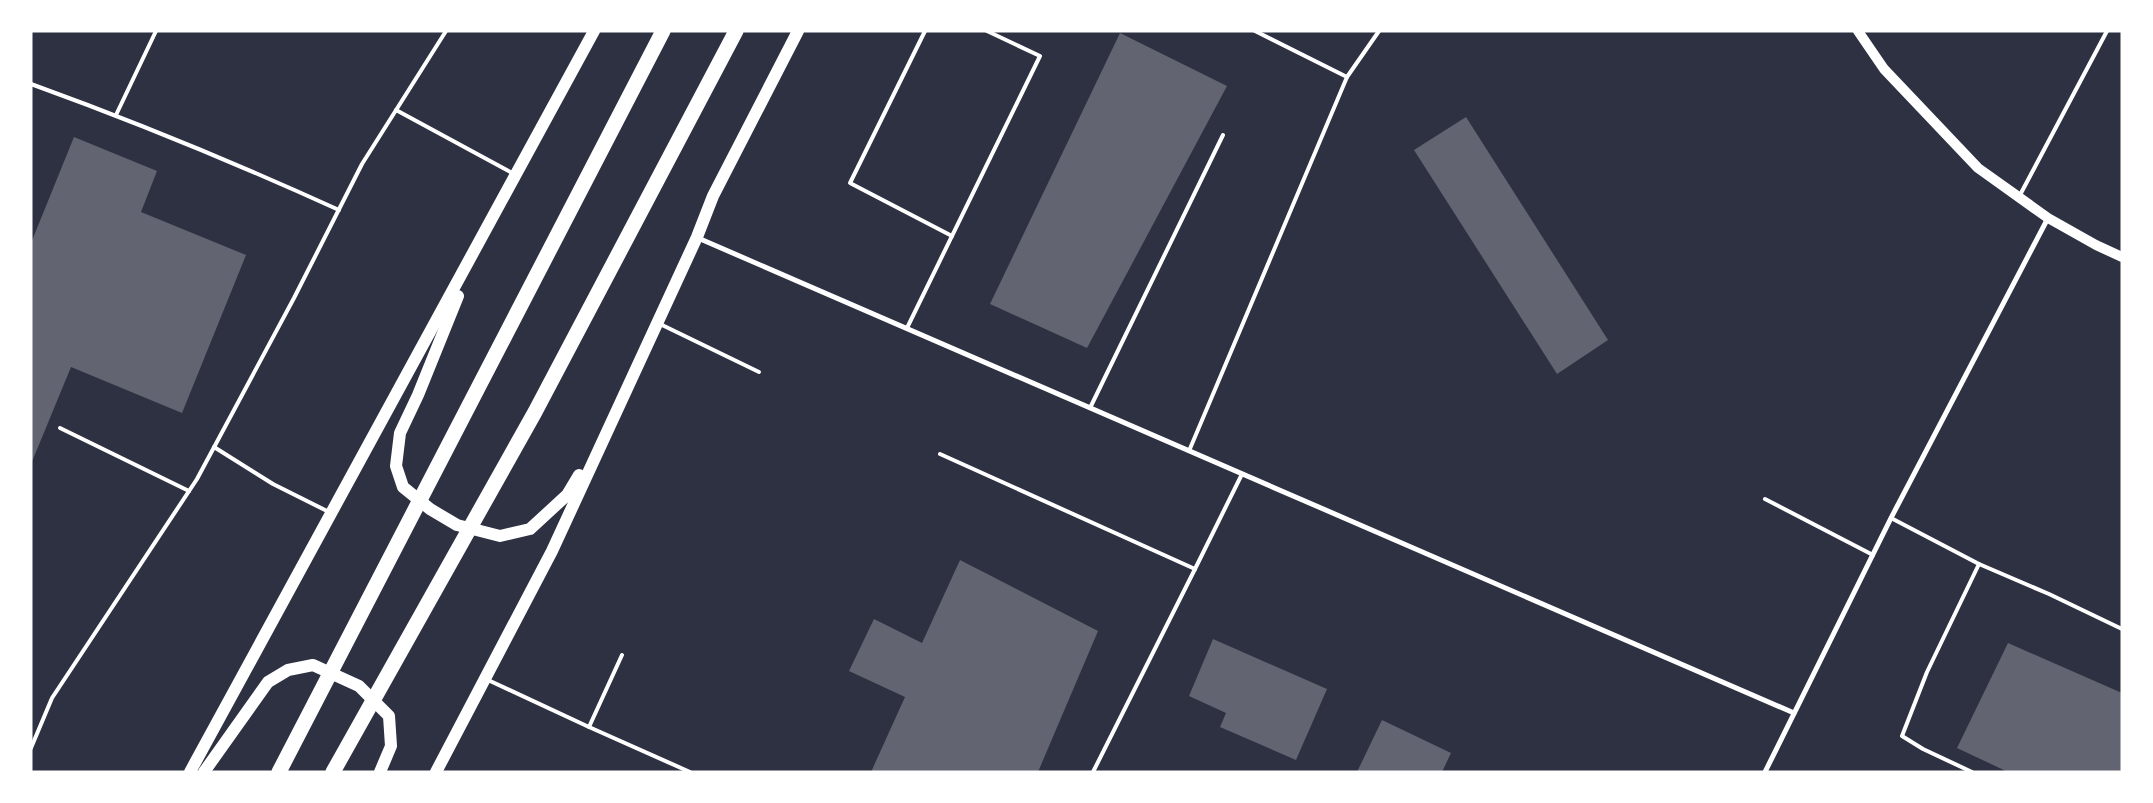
<svg xmlns="http://www.w3.org/2000/svg" width="2153" height="803" viewBox="0 0 2153 803" font-family="Signika,sans-serif">
  <rect width="100%" height="100%" fill="#2d3142"/>
  <!-- building -->
  <g fill="#626471">
    <polygon points="1120,33 1227,86 1087,348 990,304"/>
    <polygon points="1466,117 1608,340 1557,374 1414,150"/>
    <polygon points="74,137 157,171 141,212 246,255 182,413 71,367 31,464 31,243"/>
    <polygon points="960,560 1098,631 1038,772 871,772 905,697 849,671 874,619 922,643"/>
    <polygon points="1213,639 1327,689 1296,760 1220,727 1226,713 1189,696"/>
    <polygon points="2008,643 2122,693 2122,772 2008,772 1957,748"/>
    <polygon points="1382,720 1451,753 1442,772 1357,772"/>
  </g>
  <g fill="none" stroke-linecap="round" stroke-linejoin="round">
    <!-- service -->
    <g stroke="#fff" stroke-width="4">
      <polyline points="925,31 850,183 952,236"/>
      <polyline points="1347,77 1379,31"/>
      <path d="M 31,84 C 136,122 238,164 339,210"/>
      <polyline points="396,110 514,174"/>
      <polyline points="116,115 156,31"/>
      <polyline points="2020,195 2107,31"/>
      <polyline points="660,324 759,372"/>
      <polyline points="907,328 1040,56 987,31"/>
      <polyline points="1090,408 1223,135"/>
      <polyline points="60,428 189,491"/>
      <polyline points="214,447 273,484 329,512"/>
      <polyline points="1189,451 1347,77 1255,31"/>
      <polyline points="940,454 1195,569 1093,772"/>
      <polyline points="1765,499 1873,555"/>
      <polyline points="1891,518 1979,564 2049,594 2122,629"/>
      <polyline points="1195,569 1242,474"/>
      <polyline points="488,680 589,727 622,655"/>
      <polyline points="589,727 690,772"/>
      <polyline points="31,748 52,698 197,479 294,298 362,164 446,31"/>
      <polyline points="1972,772 1923,749 1902,736 1927,672 1979,564"/>
    </g>
    <!-- minor -->
    <g stroke="#fff" stroke-width="5">
      <polyline points="698,238 1794,713"/>
      <polyline points="1765,772 1891,518 2048,218"/>
    </g>
    <!-- secondary -->
    <polyline stroke="#fff" stroke-width="10" points="1858,31 1884,69 1978,168 2048,218 2096,245 2122,257"/>
    <!-- primary -->
    <g stroke="#fff" stroke-width="12">
      <polyline points="458,296 418,395 400,433 396,466 403,487 430,509 457,525 500,536 530,529 567,495 579,475"/>
      <polyline points="190,772 594,31"/>
      <polyline points="204,772 268,682 288,670 313,665 359,686 389,716 391,746 380,772"/>
      <polyline points="436,772 552,551 697,237 713,196 798,31"/>
    </g>
    <!-- motorway -->
    <g stroke="#fff" stroke-width="15">
      <polyline points="279,772 663,31"/>
      <polyline points="333,772 535,412 736,31"/>
    </g>
  </g>
  <!-- border -->
  <rect width="2153" height="803" fill="none" stroke="#ffffff" stroke-width="65"/>
</svg>
